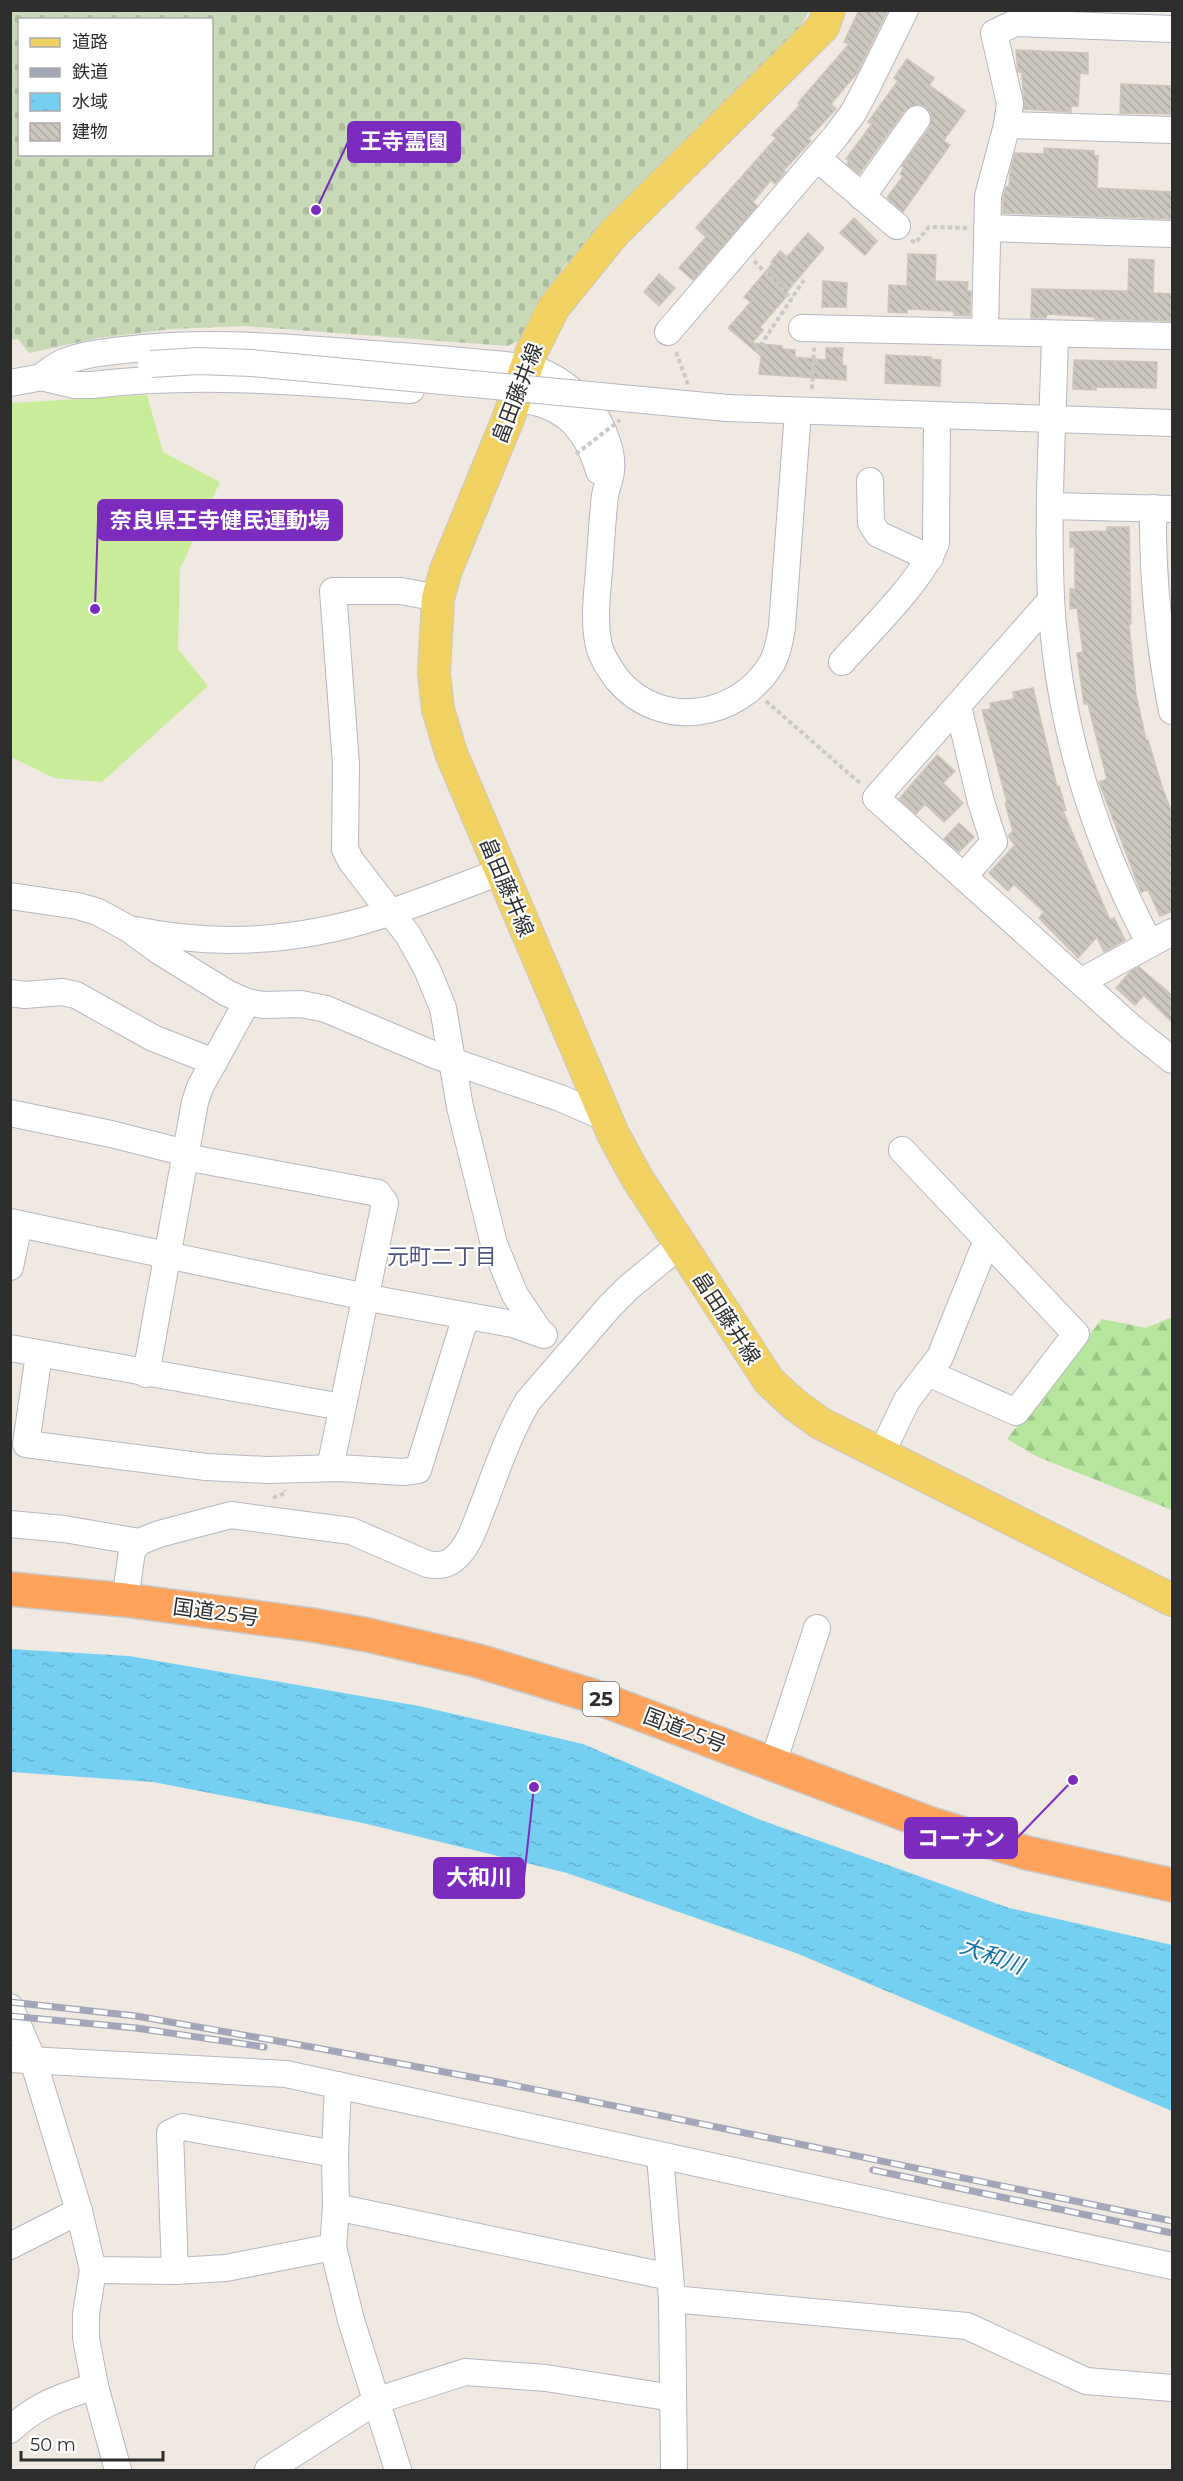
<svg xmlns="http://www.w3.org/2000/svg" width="1183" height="2481" viewBox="0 0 1183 2481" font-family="Montserrat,'Noto Sans JP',sans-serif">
  <defs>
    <pattern id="forest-firs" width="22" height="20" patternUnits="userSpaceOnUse" patternTransform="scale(1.5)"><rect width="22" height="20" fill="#b6e59e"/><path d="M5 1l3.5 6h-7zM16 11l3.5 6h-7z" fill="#9dc588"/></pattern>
    <pattern id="cemetery-stones" width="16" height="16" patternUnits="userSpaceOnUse" patternTransform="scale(1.5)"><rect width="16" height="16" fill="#c8d9b8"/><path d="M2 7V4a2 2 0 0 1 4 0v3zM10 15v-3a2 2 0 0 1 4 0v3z" fill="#acbb9e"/></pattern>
    <pattern id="water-ripples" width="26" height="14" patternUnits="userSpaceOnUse" patternTransform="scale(1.5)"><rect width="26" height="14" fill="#75cff0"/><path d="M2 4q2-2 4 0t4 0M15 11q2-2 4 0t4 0" fill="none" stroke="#66b2ce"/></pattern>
    <pattern id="building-back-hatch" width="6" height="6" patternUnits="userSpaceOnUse" patternTransform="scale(1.5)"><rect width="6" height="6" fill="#cbc7bf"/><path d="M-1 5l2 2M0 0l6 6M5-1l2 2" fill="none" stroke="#afaba4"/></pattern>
  </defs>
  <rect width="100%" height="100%" fill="#efe9e1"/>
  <!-- forest -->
  <polygon fill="url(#forest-firs)" points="1172,1317 1172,1510 1038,1457 1007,1439 1102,1319 1146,1328"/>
  <!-- cemetery -->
  <path fill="url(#cemetery-stones)" fill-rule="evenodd" d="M 10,11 L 809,11 L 795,36 L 750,83 L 565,265 L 538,304 L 521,340 L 507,346 L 245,326 L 172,329 L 98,338 L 29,353 L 18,339 L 11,340 ZM 20,20 L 212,20 L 212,154 L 20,154 Z"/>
  <!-- pitch -->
  <polygon fill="#c9ec9a" points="147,395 163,452 220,482 180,569 178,649 208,686 102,782 54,778 11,757 11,403"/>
  <!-- water -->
  <polygon fill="url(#water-ripples)" points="10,1649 129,1656 419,1706 583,1744 758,1819 1009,1908 1172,1945 1172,2111 796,1953 567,1873 363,1823 153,1782 11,1772"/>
  <!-- building -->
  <g fill="url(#building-back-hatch)" stroke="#cbc5ba" stroke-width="1.5">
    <polygon points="859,10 888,10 857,73 831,104 836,109 808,139 811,141 783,171 785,172 775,184 771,180 753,202 757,206 693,280 679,268 706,237 696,228 776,138 772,135 800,105 798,103 849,44 844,42"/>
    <polygon points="1016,50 1088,53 1088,74 1080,73 1078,106 1071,106 1071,112 1024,109 1022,72 1018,72"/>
    <polygon points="907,59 934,78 929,85 965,111 943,141 950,145 903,212 887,198 903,176 900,174 904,168 902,166 930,127 931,113 926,107 918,104 905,110 859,174 847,164 849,161 846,159 872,124 868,122 898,81 894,78"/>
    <polygon points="1121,84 1173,86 1171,114 1120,113"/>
    <polygon points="1044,148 1094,151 1094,156 1098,156 1097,188 1173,192 1173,219 1003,213 1003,198 1006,187 1009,187 1010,173 1015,153 1044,154"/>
    <polygon points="854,218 877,241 865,255 840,233"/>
    <polygon points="808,233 824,248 784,295 786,297 760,327 763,330 752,343 782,346 782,349 795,350 795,357 826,360 826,348 843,348 842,365 846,366 846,380 759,374 761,356 728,328 751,302 744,297 772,264 771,262 780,251 787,257"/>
    <polygon points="908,254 936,255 935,281 968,282 967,291 971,291 970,316 954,315 954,311 907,309 907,313 888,312 889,285 907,286"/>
    <polygon points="1129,259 1154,260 1153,293 1173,294 1173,321 1095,319 1095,317 1047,314 1046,318 1031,318 1032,289 1128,291"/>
    <polygon points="659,274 675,288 659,306 644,292"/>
    <polygon points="823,281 847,283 846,307 822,307"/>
    <polygon points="886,355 931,357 931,359 941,360 940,386 885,383"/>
    <polygon points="1074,360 1157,362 1156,388 1096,387 1096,390 1073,389"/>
    <polygon points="1107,527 1129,527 1131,624 1129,624 1136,695 1146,740 1148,740 1163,790 1173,815 1173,911 1160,916 1148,890 1141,892 1099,782 1107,779 1088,704 1084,704 1077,653 1083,652 1077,608 1070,609 1070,589 1075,589 1075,547 1070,547 1070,532 1107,531"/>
    <polygon points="1033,688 1057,787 1059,786 1066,810 1063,811 1110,920 1114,918 1125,940 1104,952 1097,937 1078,958 1039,918 1044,912 1014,884 1008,891 989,873 1015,845 1008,836 1013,831 1005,803 1007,802 982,710 991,709 990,703 1014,699 1013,692"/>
    <polygon points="937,755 955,771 943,783 963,803 944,822 925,804 916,814 899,799"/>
    <polygon points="959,823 974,837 959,852 944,839"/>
    <polygon points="1139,967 1173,996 1173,1023 1144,995 1135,1005 1116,988 1131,971"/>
  </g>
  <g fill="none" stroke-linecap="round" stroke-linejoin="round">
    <!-- minor casing -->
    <g stroke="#b4b7c1" stroke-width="28">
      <g id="minor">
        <polyline points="1007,125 1172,130"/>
        <polyline points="817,158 897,226"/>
        <polyline points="862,197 917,119"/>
        <polyline points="987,228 1172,234"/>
        <polyline points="802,328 1172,336"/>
        <polyline points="668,332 835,137 853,113 867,87 905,10"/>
        <polyline points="985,332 988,196 1007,125 1010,103 994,33 1015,23 1172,29"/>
        <path d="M 1055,334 C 1053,421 1047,510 1051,597 C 1057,719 1093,837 1150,944"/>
        <path d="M 41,377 C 48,372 56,365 64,362 C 89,352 116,351 143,348 C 229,340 315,350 401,356 C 428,358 455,360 482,363 C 501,365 521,365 540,371 C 560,379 587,400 597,419 C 605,433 613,454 611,470 C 611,479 606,487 605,496 C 602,521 601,546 599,571 C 597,594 594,618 598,641 C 600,655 609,668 617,679 C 660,731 739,719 772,663 C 778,652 780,639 782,627 L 798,411"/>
        <path d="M 41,377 L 75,385 L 92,385 C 199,372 304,382 411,390"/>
        <polyline points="10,383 59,374"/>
        <path d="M 510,398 C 560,402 585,423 599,471"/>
        <polyline points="727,408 1172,423"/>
        <polyline points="870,481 871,523 878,534 930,558"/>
        <polyline points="1051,506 1172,509"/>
        <path d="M 1153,508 C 1152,577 1159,643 1172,711"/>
        <polyline points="438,598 401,591 333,591 346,764 345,849 351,861 408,935 427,969 443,1008 460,1107 494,1244 515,1295 540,1332"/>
        <polyline points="1051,600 876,798 1132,1028 1172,1060"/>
        <path d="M 842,662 C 870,630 922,581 936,543 L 937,416"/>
        <polyline points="958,706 981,802 994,842 964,876"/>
        <polyline points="10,896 78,906 98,912 129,929 159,951 227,993 247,1002 263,1005 301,1004 326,1009 437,1056 560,1098 606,1118"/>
        <path d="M 135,930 C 202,944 269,943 335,928 C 389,916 448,891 500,872"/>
        <polyline points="1082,981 1172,932"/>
        <polyline points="10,993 25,995 62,992 76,995 153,1038 214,1062"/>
        <polyline points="10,1113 111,1134 186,1153"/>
        <polyline points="902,1150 1076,1334 1016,1412 928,1373"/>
        <polyline points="185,1157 378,1193 385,1203 330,1468"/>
        <polyline points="10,1222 385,1301 513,1324 544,1335"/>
        <polyline points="10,1267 19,1224"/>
        <polyline points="10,1348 342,1407"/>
        <polyline points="39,1354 26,1444 206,1467 268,1470 339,1468 403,1472 418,1470 466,1316"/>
        <polyline points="146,1374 195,1102 200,1087 247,1002"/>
        <polyline points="881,1454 907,1400 940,1357 987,1240"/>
        <polyline points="10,1524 64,1529 139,1542"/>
        <path d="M 125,1600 L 132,1551 L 139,1542 L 159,1534 L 231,1515 L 351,1531 L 427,1564 C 437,1566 446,1566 454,1559 C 470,1546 476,1522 484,1503 C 497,1469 509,1433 528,1401 L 610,1306 L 628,1288 L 680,1245"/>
        <polyline points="773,1763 817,1628"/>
        <polyline points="10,2007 33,2060 79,2211 93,2270 86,2314 86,2338 95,2386 118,2470"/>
        <polyline points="10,2059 286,2074 1172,2266"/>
        <polyline points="338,2085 335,2154 336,2207 333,2247 351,2320 398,2470"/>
        <polyline points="660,2156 672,2299 674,2470"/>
        <polyline points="336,2207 670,2277"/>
        <polyline points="10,2246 79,2211"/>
        <polyline points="93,2270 175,2271 226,2268 333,2247"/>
        <polyline points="175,2271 170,2133 183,2127 335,2154"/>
        <polyline points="672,2299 967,2326 1086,2381 1172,2388"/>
        <path d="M 10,2430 C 37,2404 61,2397 95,2386"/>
        <polyline points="268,2470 378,2400 465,2372 546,2378 673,2398"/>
      </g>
    </g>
    <!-- major casing -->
    <g stroke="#c9c9c9" stroke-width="34">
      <polyline id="major" points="829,10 823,27 614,233 554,307 532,351 508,419 446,570 438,598 434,673 438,709 451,753 613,1134 637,1178 769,1381 794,1404 820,1423 1172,1600"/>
    </g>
    <!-- highway casing -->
    <g stroke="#c9c9c9" stroke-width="36">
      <polyline id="highway" points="10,1589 125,1600 312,1625 368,1635 475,1660 593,1696 931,1824 1027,1853 1172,1885"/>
    </g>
    <!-- path -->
    <g stroke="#c9c9c9" stroke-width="4" stroke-dasharray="4.5 3" stroke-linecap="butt">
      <polyline points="911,240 915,243 929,227 968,228"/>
      <polyline points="754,261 792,299"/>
      <polyline points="676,352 688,384"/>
      <polyline points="756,352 804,280"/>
      <polyline points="812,389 814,348"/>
      <polyline points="766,701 862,785"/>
      <polyline points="273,1498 285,1493 285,1490"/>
    </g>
    <!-- minor -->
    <use href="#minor" stroke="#fff" stroke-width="26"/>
    <!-- major -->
    <use href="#major" stroke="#f2d163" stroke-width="32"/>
    <!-- highway -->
    <use href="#highway" stroke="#ffa35c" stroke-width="33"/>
    <!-- rail casing -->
    <g stroke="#a3a6b8" stroke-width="7">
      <g id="rail">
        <polyline points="10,2002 136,2016 317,2048 503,2083 1172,2221"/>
        <polyline points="10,2016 136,2028 264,2047"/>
        <polyline points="873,2170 1172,2233"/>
      </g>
    </g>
    <!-- rail -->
    <use href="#rail" stroke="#fff" stroke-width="4.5" stroke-dasharray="14" stroke-linecap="butt"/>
    <!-- minor-bridge casing -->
    <g stroke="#b4b7c1" stroke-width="28" stroke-linecap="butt">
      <polyline id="minor-bridge" points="151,364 198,361 252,363 727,408"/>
    </g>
    <!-- path-bridge -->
    <polyline stroke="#c9c9c9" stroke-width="4" stroke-dasharray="4.5 3" stroke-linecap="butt" points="576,454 620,420"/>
    <!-- minor-bridge -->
    <use href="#minor-bridge" stroke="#fff" stroke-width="26"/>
  </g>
  <g text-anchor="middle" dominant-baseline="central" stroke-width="4.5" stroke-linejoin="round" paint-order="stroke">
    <!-- shield labels -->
    <rect fill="#fff" stroke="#6d6d6d" stroke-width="1.5" x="583" y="1682" width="36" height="34" rx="4.5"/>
    <g font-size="20" font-weight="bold" fill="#2e2e2e">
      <text x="601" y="1699">25</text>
    </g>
    <!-- street labels -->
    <g font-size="21" fill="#2e2e2e" stroke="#fff">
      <text transform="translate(517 393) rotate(-69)">畠田藤井線</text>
      <text transform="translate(507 887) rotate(67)">畠田藤井線</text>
      <text transform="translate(727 1318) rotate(57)">畠田藤井線</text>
      <text transform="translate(216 1612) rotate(8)">国道25号</text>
      <text transform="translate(685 1730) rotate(21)">国道25号</text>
    </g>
    <!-- neighbourhood labels -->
    <g font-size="22" fill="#4d5680" stroke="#fff">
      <text x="442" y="1256">元町二丁目</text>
    </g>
    <!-- water labels -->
    <g font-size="22" font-style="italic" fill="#0d6fa3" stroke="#fff">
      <text transform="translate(992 1956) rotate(20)">大和川</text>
    </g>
  </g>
  <!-- callouts -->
  <path fill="none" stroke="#7b2cbf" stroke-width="2" d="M316 210L348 142M95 609L98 520M1073 1780L1017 1838M534 1787L524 1878"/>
  <g fill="#7b2cbf" stroke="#fff" stroke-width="2">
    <circle cx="316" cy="210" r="6"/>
    <circle cx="95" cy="609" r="6"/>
    <circle cx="1073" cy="1780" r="6"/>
    <circle cx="534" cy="1787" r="6"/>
  </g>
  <g fill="#7b2cbf" stroke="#7b2cbf" stroke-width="2">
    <rect x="348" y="122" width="112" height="40" rx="6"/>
    <rect x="98" y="500" width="244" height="40" rx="6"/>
    <rect x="905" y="1818" width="112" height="40" rx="6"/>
    <rect x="434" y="1858" width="90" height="40" rx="6"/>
  </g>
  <g font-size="22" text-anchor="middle" font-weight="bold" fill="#fff">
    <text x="404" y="149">王寺霊園</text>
    <text x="220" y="528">奈良県王寺健民運動場</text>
    <text x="961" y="1846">コーナン</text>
    <text x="479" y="1885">大和川</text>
  </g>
  <!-- border -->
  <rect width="1183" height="2481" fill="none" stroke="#2e2e2e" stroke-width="24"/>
  <!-- legend -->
  <rect x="18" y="18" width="195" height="138" fill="#ffffff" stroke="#ababab" stroke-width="1.5"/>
  <rect x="30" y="38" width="30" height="9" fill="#f2d163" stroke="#ababab" stroke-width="1.5"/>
  <text x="72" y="48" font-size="18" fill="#2e2e2e">道路</text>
  <rect x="30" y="68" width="30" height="9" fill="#a3a6b8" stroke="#ababab" stroke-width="1.5"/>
  <text x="72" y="78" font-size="18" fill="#2e2e2e">鉄道</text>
  <rect x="30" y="93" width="30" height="18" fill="url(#water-ripples)" stroke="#ababab" stroke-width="1.5"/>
  <text x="72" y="108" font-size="18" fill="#2e2e2e">水域</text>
  <rect x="30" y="123" width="30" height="18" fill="url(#building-back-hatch)" stroke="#ababab" stroke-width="1.5"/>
  <text x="72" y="138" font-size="18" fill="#2e2e2e">建物</text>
  <!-- scale -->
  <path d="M21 2451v9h142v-9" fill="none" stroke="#2e2e2e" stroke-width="3"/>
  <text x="30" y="2451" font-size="18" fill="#2e2e2e" stroke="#ffffff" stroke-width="4.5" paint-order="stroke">50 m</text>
</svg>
